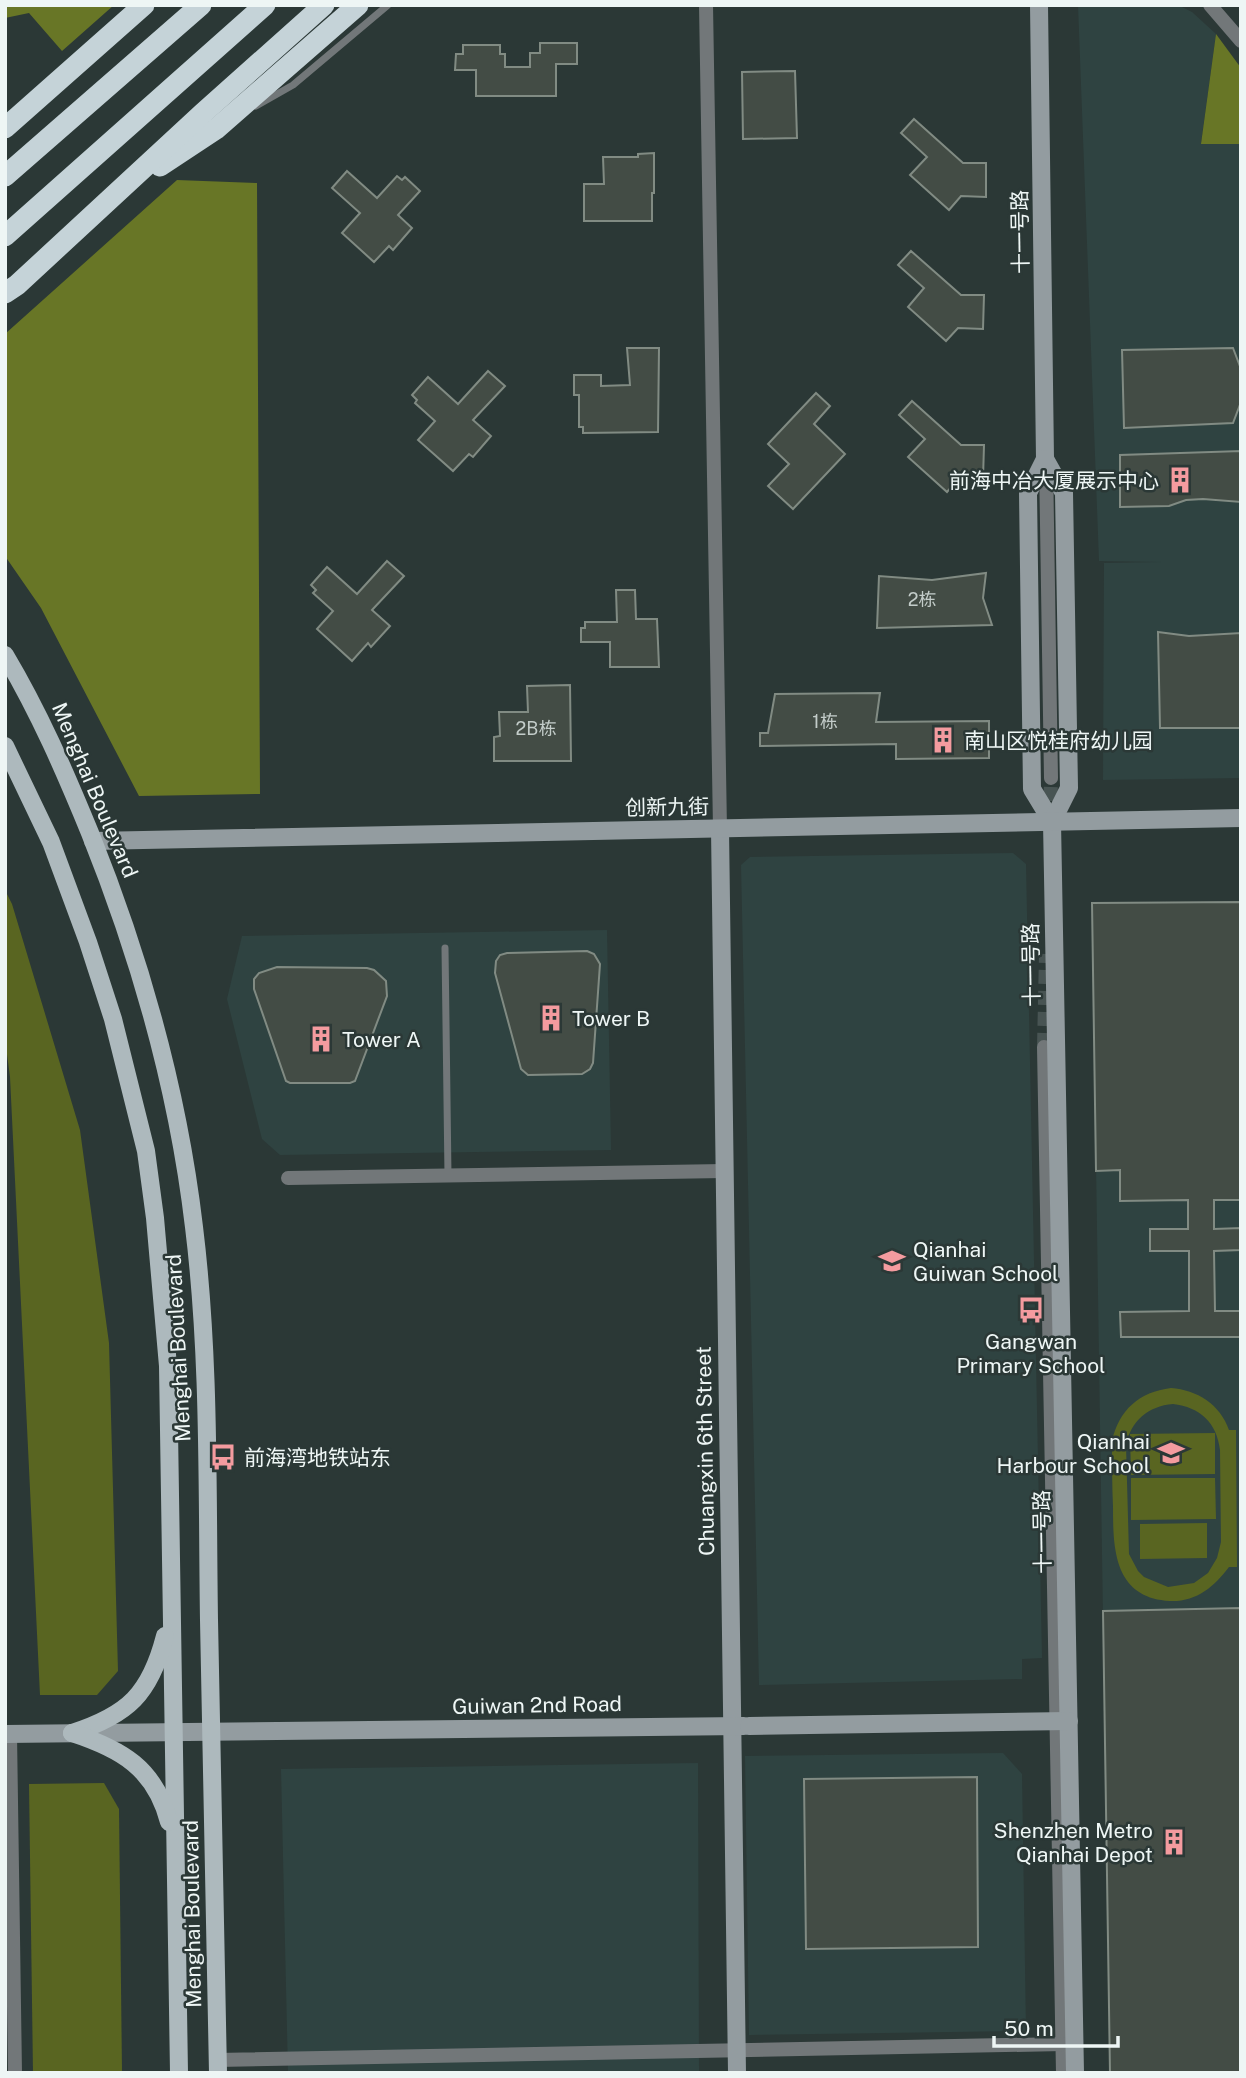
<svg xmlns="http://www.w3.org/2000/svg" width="1246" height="2078" viewBox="0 0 1246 2078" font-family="'Public Sans','Noto Sans SC',sans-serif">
  <rect width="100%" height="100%" fill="#2b3836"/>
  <!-- built -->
  <g fill="#2f4341">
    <polygon points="1078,5 1178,5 1192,12 1216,34 1201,143 1241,144 1241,778 1103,780 1104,563 1161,562 1099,561"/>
    <polygon points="1013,853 1026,864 1042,1658 1022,1659 1022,1679 759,1685 741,865 750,857"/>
    <polygon points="1241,902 1241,2073 1110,2073 1092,903"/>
    <polygon points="607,930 611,1150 280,1155 262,1139 227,999 242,936"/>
    <polygon points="1003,1753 1022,1774 1026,2031 749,2035 745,1756"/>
    <polygon points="698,1763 699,2073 288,2073 281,1769"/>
  </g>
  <!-- green -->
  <g fill="#596521" fill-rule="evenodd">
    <polygon points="5,890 12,904 80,1130 109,1343 118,1671 97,1695 40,1695 10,1077 5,1039"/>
    <path d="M 1171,1388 C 1197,1390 1220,1404 1229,1430 L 1236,1430 L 1237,1567 L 1229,1567 C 1214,1587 1196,1602 1170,1601 C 1114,1598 1113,1549 1113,1507 C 1112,1485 1112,1463 1112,1441 C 1119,1410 1139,1392 1171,1388 ZM 1173,1404 C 1200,1407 1217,1423 1220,1450 L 1221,1542 L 1217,1558 L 1208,1573 L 1194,1583 L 1168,1587 L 1144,1577 L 1138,1571 L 1129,1554 L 1126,1445 C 1131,1421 1148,1406 1173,1404 Z"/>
    <polygon points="1215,1433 1215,1474 1131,1475 1130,1434"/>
    <polygon points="1131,1478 1215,1478 1216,1519 1131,1520"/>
    <polygon points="1207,1523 1207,1558 1140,1559 1140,1524"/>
    <polygon points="104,1783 119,1809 122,2073 33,2073 29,1784"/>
  </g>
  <!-- forest -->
  <g fill="#687626">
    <polygon points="5,5 114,5 62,51 29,13 5,18"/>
    <polygon points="1216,34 1241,68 1241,144 1201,144"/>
    <polygon points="177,180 257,183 260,794 139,796 41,608 5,556 5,334"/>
  </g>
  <!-- building -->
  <g fill="#434c45" stroke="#818b83" stroke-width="2">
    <polygon points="540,43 577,43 577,64 556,64 556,96 476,96 476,70 455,70 456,54 463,54 463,45 500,45 500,54 505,54 505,67 530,67 530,53 540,53"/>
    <polygon points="795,71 797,138 743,139 742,72"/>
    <polygon points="914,119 963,163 986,163 986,197 961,196 949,210 910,175 927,157 901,133"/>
    <polygon points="654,153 654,193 652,193 652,221 584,221 584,184 604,184 603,157 638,157 638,154"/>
    <polygon points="347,171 377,198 397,176 402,180 405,177 420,191 398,215 412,228 393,250 389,246 374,262 342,233 360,213 332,188"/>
    <polygon points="911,251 961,295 984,295 983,329 958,328 946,341 908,307 924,288 898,265"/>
    <polygon points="627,348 659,348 658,432 583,433 583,427 579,427 579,395 574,395 574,375 601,375 601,386 630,385"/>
    <polygon points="1233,348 1241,369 1241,402 1233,423 1124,428 1122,350"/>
    <polygon points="488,371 505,386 473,420 491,436 473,457 469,454 453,471 418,440 435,421 415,403 417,400 412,395 428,377 458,404"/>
    <polygon points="816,393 830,406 814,424 845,454 793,509 768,486 789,464 768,444"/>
    <polygon points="912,401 961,445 984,445 983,479 959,478 947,492 908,457 925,439 899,415"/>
    <polygon points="1241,451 1241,502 1203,499 1186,500 1169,506 1120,507 1120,455"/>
    <polygon points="387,561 404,576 372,610 390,626 371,647 368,643 352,661 317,629 333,611 313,593 316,590 311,585 327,567 357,594"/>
    <polygon points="986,573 983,598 992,625 877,628 879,576 932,580"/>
    <polygon points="616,590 635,590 636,619 657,619 659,667 610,667 610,642 581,642 581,628 585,628 585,622 617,622"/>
    <polygon points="1158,632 1189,636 1241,633 1241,728 1160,728"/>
    <polygon points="570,685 571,761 494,761 494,737 500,736 499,712 528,712 527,686"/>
    <polygon points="880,693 876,722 989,721 989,758 896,759 896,744 760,746 760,733 768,733 775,694"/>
    <polygon points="1241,902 1241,1200 1214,1200 1214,1229 1241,1228 1241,1250 1214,1251 1215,1311 1241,1311 1241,1337 1121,1337 1120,1312 1189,1311 1189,1251 1150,1251 1150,1229 1188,1229 1188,1200 1120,1201 1120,1170 1096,1171 1092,903"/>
    <polygon points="587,951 594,954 600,964 593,1063 590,1069 582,1074 528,1075 521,1069 495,973 496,961 500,955 507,953"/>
    <polygon points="277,967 367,968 374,970 386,981 387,996 355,1081 350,1083 290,1083 286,1081 254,989 254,979 259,973"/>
    <polygon points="1241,1608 1241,2073 1110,2073 1103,1611"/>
    <polygon points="977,1777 978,1947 806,1949 804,1779"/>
  </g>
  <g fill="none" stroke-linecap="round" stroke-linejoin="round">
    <!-- street-tunnel -->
    <g stroke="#485453" stroke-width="14" stroke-dasharray="14 7" stroke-linecap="butt">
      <polyline points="1050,822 1051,778"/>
      <polyline points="1044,1047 1046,954"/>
    </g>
    <!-- lane -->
    <g stroke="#727779" stroke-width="7">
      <polyline points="256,106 293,85 388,5"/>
      <polyline points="445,948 448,1175"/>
    </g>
    <!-- street -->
    <g stroke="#727779" stroke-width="14">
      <polyline points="706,5 720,829"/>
      <polyline points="1210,5 1241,41"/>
      <polyline points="1046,460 1051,778"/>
      <polyline points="1044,1047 1063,2073"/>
      <polyline points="288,1178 724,1171"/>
      <polyline points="10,1734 15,2073"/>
      <polyline points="217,2060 1063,2044"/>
    </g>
    <!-- secondary -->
    <g stroke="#939ca0" stroke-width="18">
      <polyline points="1039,5 1045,459 1028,493 1032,789 1052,822"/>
      <polyline points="1045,459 1064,493 1069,788 1052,822 1075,2073"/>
      <polyline points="720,829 737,2073"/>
      <polyline points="93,841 1241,818"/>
      <polyline points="5,1734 744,1726"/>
    </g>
    <!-- primary -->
    <g stroke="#adb9bd" stroke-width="18">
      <path d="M 5,655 C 39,712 65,772 90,833 C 141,960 178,1091 194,1227 C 210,1357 207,1490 209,1620 C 212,1771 215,1922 218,2073"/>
      <polyline points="5,746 51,842 88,942 113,1019 146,1151 155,1218 168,1366 179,2073"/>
      <path d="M 72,1733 C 128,1715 150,1694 165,1636"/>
      <path d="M 72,1733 C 121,1749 155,1768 169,1822"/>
    </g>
    <!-- highway -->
    <g stroke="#c5d3d8" stroke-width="21">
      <polyline points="5,128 144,5"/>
      <polyline points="160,166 216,129 358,5"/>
      <polyline points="5,176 201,5"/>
      <polyline points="5,236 265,5"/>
      <polyline points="5,293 17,285 203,113 324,5"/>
    </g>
    <!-- secondary-bridge -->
    <polyline stroke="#939ca0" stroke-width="18" points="749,1726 1069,1721"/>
  </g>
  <!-- icons -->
  <defs>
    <g id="building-bare" transform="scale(2.1)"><path d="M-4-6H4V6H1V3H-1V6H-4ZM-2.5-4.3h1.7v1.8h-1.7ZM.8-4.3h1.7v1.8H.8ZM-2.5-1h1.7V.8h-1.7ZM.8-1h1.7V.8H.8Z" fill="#f49b9f" stroke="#2b3836" stroke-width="2.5" paint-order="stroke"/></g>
    <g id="school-bare" transform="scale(2.1)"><path d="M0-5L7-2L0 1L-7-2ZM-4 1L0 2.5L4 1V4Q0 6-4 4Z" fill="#f49b9f" stroke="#2b3836" stroke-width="2.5" paint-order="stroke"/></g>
    <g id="bus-bare" transform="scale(2.1)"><path d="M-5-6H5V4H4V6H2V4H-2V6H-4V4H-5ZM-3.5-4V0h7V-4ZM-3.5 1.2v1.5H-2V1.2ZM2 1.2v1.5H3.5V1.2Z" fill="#f49b9f" stroke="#2b3836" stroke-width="2.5" paint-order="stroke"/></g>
  </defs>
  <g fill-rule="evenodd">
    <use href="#building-bare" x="1180" y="480"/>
    <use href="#building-bare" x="943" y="740"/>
    <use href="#building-bare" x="551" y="1018"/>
    <use href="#building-bare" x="321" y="1039"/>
    <use href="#school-bare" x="892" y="1261"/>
    <use href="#bus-bare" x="1031" y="1310"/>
    <use href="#school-bare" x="1171" y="1453"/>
    <use href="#bus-bare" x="223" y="1457"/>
    <use href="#building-bare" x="1174" y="1842"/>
  </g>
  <g text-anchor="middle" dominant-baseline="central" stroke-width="5" stroke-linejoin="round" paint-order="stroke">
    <!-- number labels -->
    <g font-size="18" fill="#c3ccc9">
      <text x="922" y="599">2栋</text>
      <text x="825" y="721">1栋</text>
      <text x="536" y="728">2B栋</text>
    </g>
    <!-- street labels -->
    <g font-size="21" fill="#eef6f5" stroke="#2b3836">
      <text transform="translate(1020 232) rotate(-91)">十一号路</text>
      <text transform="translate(95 790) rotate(67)">Menghai Boulevard</text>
      <text transform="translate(667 807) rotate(-1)">创新九街</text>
      <text transform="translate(1031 965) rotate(-91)">十一号路</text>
      <text transform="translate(178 1348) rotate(-93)">Menghai Boulevard</text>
      <text transform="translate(705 1451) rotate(-91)">Chuangxin 6th Street</text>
      <text transform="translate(1042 1532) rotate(-91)">十一号路</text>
      <text transform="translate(537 1705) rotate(-1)">Guiwan 2nd Road</text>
      <text transform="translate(192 1914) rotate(-91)">Menghai Boulevard</text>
    </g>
    <!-- poi labels -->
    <g font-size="21" fill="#eef6f5" stroke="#2b3836" text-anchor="start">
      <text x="1159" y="480" text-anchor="end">前海中冶大厦展示中心</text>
      <text x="964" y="740">南山区悦桂府幼儿园</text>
      <text x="572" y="1018">Tower B</text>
      <text x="342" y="1039">Tower A</text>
      <text x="913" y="1249">Qianhai<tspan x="913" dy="24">Guiwan School</tspan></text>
      <text x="1031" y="1341" text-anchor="middle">Gangwan<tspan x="1031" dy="24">Primary School</tspan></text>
      <text x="1150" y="1441" text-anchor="end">Qianhai<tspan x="1150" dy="24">Harbour School</tspan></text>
      <text x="244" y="1457">前海湾地铁站东</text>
      <text x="1153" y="1830" text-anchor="end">Shenzhen Metro<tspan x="1153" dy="24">Qianhai Depot</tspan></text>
    </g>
  </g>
  <!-- border -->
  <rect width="1246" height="2078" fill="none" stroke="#eef6f5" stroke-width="14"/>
  <!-- scale -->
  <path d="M994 2036v10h124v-10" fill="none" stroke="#eef6f5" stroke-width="3.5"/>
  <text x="1004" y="2036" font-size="21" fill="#eef6f5" stroke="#2b3836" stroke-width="5" paint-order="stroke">50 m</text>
</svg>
